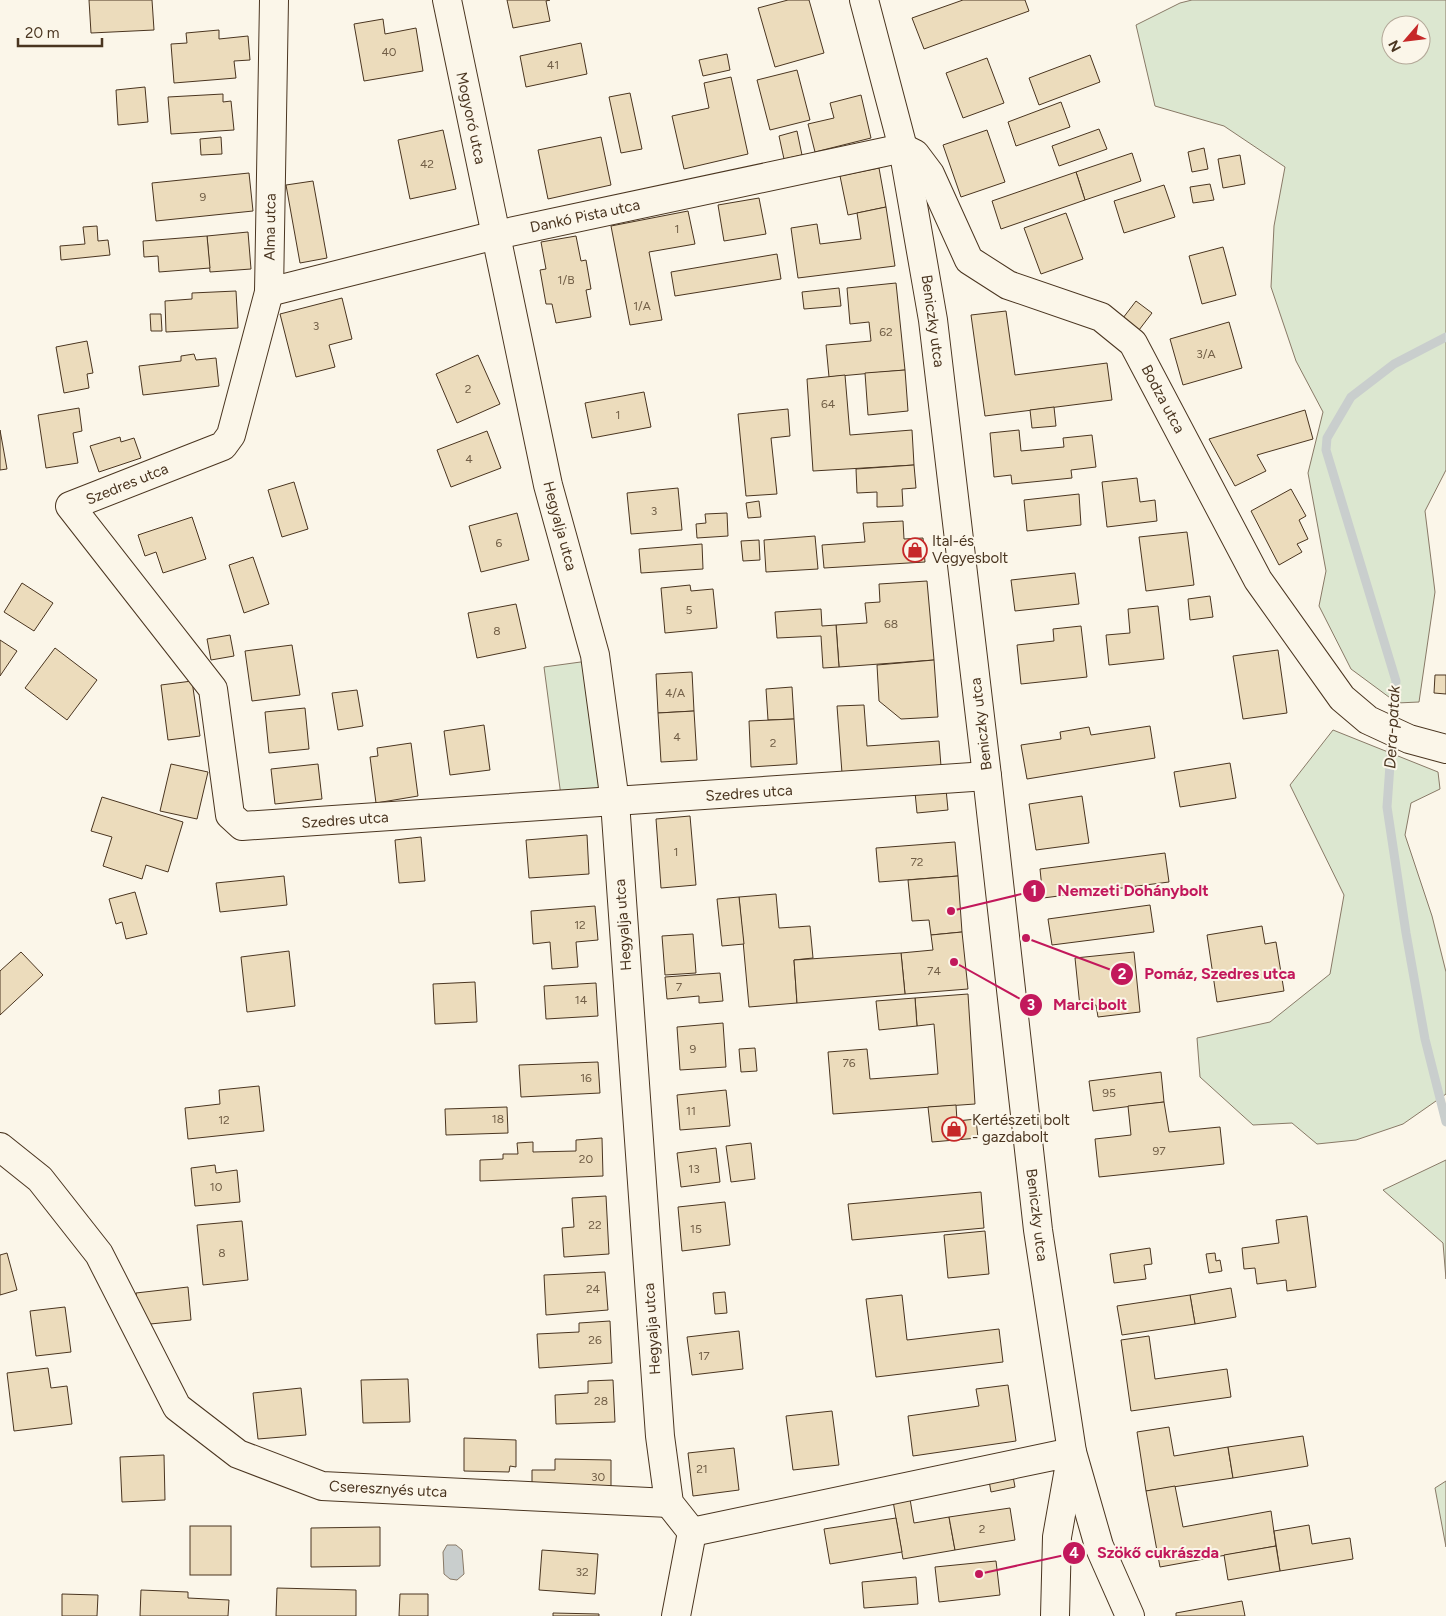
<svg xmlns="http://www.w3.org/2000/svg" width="1446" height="1616" viewBox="0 0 1446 1616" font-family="Figtree,sans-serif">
  <rect width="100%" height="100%" fill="#fbf6e9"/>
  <!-- green -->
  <g fill="#dce7d0" stroke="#887966" fill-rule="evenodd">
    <path d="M 1192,0 L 1446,0 L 1446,470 L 1425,511 L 1435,592 L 1419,702 L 1397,703 L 1351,669 L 1319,606 L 1326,571 L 1308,473 L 1323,412 L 1296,361 L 1271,287 L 1274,226 L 1285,167 L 1224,126 L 1155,106 L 1136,25 L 1180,3 ZM 1391,25 L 1421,25 L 1421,55 L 1391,55 Z"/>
    <polygon points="588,661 607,794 561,796 544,667"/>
    <polygon points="1333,730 1438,772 1440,789 1411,803 1405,835 1432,916 1446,972 1446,1094 1403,1124 1356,1140 1317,1144 1292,1123 1253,1125 1200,1077 1197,1038 1270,1022 1330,974 1344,895 1290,785"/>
    <polygon points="1446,1160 1446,1279 1443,1243 1383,1190"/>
    <polygon points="1446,1481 1446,1547 1435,1488"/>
  </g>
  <!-- water -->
  <polygon fill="#c9cecd" stroke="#887966" points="447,1545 456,1545 462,1550 464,1574 457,1580 450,1579 444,1574 443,1552"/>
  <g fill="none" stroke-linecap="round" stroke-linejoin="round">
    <!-- stream -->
    <polyline stroke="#c9cecd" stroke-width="9" points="1446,337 1394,364 1351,397 1327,438 1326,450 1396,681 1387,807 1406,933 1425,1039 1446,1122"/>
  </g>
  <!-- building -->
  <g fill="#ecdcbc" stroke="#4a3520">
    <polygon points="89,0 152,0 154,30 91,33"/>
    <polygon points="507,0 550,0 546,1 550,21 513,28"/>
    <polygon points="788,0 809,0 824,53 775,67 758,8"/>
    <polygon points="963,0 1025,0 1029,11 924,49 912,18"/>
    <polygon points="383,19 385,34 416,28 423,71 364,81 354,24"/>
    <polygon points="219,30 219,39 248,36 250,60 234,61 236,78 174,83 171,44 187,43 186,33"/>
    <polygon points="581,43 587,74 526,87 520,56"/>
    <polygon points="727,54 730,70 703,76 699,60"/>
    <polygon points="1090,55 1100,82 1039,105 1029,78"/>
    <polygon points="987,58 1004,103 963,118 946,73"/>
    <polygon points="797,70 810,120 770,130 757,80"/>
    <polygon points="731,77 748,154 684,169 672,116 709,108 704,83"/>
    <polygon points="145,87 148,122 118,125 116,90"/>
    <polygon points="630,93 642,149 621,153 609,97"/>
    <polygon points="223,94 223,102 231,101 234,130 171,134 168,97"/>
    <polygon points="861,95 871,138 815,152 808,124 834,118 830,103"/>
    <polygon points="1061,102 1070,127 1016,146 1008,122"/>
    <polygon points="1099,129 1107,149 1059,166 1052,146"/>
    <polygon points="443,130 456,189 410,199 398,140"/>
    <polygon points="987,130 1005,182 961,197 943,145"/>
    <polygon points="797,131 802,155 784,159 779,136"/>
    <polygon points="221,137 222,154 201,155 200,139"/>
    <polygon points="601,137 611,185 548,199 538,150"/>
    <polygon points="1204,148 1208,169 1192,172 1188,152"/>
    <polygon points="1132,153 1141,181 1085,200 1076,172"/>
    <polygon points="1240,155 1245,184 1223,188 1218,159"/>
    <polygon points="879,168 886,207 848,215 840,176"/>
    <polygon points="1076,172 1085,200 1001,229 992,201"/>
    <polygon points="249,173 253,211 156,221 152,183"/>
    <polygon points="313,181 327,258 300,263 286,185"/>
    <polygon points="1210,184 1214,200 1193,203 1190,187"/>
    <polygon points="1164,185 1175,217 1124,233 1114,201"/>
    <polygon points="759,198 766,234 724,241 718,205"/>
    <polygon points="886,207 895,266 798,278 791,228 817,224 820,244 861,239 857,213"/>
    <polygon points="688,211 695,244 649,252 662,320 630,325 611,226"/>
    <polygon points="1066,213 1083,259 1041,274 1024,228"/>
    <polygon points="97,226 98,241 108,240 110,255 61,260 60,246 85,244 83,227"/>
    <polygon points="248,232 251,269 210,272 207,236"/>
    <polygon points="207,236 210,268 159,272 158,256 144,257 143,241"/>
    <polygon points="576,236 581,261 586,260 591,289 586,290 591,317 556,323 552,304 546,304 540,270 546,269 541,242"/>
    <polygon points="1223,247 1236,295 1202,304 1189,256"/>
    <polygon points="777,254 781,279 675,296 671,272"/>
    <polygon points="896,283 905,370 829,377 826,345 871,341 869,322 850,324 847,288"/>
    <polygon points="839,288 841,306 804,309 802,292"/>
    <polygon points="236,291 238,328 166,332 165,301 192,299 192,293"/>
    <polygon points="342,298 352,339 329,345 335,367 296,377 280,314"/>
    <polygon points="1136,301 1152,313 1139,330 1123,318"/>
    <polygon points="1006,311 1015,375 1107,363 1112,400 985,416 971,315"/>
    <polygon points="150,314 161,314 162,331 151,331"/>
    <polygon points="1229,322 1242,368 1183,385 1170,339"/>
    <polygon points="87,341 93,373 87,374 89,388 64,393 56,347"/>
    <polygon points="194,354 196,360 216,358 219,386 143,395 139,366 181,361 181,356"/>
    <polygon points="478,355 500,404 457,423 436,374"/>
    <polygon points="905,370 908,411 868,415 865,373"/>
    <polygon points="845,375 850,435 912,430 914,465 813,471 807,379"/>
    <polygon points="644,392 651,427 592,438 585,403"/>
    <polygon points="1054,407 1056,426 1032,428 1030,410"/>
    <polygon points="79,408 82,431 73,433 78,463 46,468 38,415"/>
    <polygon points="788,409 790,436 771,438 777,494 746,496 738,414"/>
    <polygon points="1305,410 1313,439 1257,455 1266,471 1235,486 1209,439"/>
    <polygon points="0,430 7,469 0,470"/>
    <polygon points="1019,430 1021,451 1064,447 1063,438 1092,435 1096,467 1071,470 1072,478 1012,484 1011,475 994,477 990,433"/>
    <polygon points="487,431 501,468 451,487 437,450"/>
    <polygon points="120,437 121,442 134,438 141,458 99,472 90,446"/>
    <polygon points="914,465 916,488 902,489 903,506 877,507 877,492 857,493 856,469"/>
    <polygon points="1137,478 1140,502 1155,500 1157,521 1107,527 1102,482"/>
    <polygon points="294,482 308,529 282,537 268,490"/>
    <polygon points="678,488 682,530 631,534 627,493"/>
    <polygon points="1291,489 1306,516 1299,520 1308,539 1297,544 1302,552 1279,565 1251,511"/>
    <polygon points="1079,494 1081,525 1027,531 1024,500"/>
    <polygon points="759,501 761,517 748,518 746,503"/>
    <polygon points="517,513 529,560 481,572 469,526"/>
    <polygon points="727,513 728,536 697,538 696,524 706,523 705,514"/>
    <polygon points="192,517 206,559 163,573 156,552 145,556 138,535"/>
    <polygon points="903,521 904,539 923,538 925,562 824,568 822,545 865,542 863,523"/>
    <polygon points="1187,532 1194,585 1146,591 1139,537"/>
    <polygon points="815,536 818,569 766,572 764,540"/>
    <polygon points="759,540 760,560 743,561 741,541"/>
    <polygon points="702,544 703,569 641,573 639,549"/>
    <polygon points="253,557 269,604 244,613 229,565"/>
    <polygon points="1075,573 1079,604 1015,611 1011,580"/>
    <polygon points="927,581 934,660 839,667 836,625 867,623 865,603 880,602 879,584"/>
    <polygon points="22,583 53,603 34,631 4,612"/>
    <polygon points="690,585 691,591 713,589 717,628 665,633 661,588"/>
    <polygon points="1210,596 1213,617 1190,620 1188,599"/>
    <polygon points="516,604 526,648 477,658 468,613"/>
    <polygon points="1158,606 1164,659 1109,665 1106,635 1130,633 1128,609"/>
    <polygon points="821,609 822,626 836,625 839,667 823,668 821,636 777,638 775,612"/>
    <polygon points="1081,626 1087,677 1021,684 1017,645 1054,641 1053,629"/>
    <polygon points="230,635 234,656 211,660 207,639"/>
    <polygon points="0,640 17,651 0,676"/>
    <polygon points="292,645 300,695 252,701 245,651"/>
    <polygon points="55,648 97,680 67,720 25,688"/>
    <polygon points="1278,650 1287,713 1243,719 1233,656"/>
    <polygon points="934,660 938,717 901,719 879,701 877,665"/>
    <polygon points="692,672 694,711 658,713 656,674"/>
    <polygon points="1435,675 1446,675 1446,694 1434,693"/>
    <polygon points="192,681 200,736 168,740 161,685"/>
    <polygon points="792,687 794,719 768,720 766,689"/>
    <polygon points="357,690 363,726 338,730 332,693"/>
    <polygon points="864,705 867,746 939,741 941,766 842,773 837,706"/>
    <polygon points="305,708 309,749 269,753 265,712"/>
    <polygon points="694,711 697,760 661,762 658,713"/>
    <polygon points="794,719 797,764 751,767 749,721"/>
    <polygon points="484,725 490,770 450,775 444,731"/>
    <polygon points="1150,726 1155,758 1027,779 1021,745 1061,739 1060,732 1089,727 1091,735"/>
    <polygon points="411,743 418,796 376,803 370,757 378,756 377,748"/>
    <polygon points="1230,763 1236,798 1180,807 1174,772"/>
    <polygon points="171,764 208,772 197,819 160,811"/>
    <polygon points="318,764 322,799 275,804 271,769"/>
    <polygon points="946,789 948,810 917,813 915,792"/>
    <polygon points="1082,796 1089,843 1036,850 1029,804"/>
    <polygon points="102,797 183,822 168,872 146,865 142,879 103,866 112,837 91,831"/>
    <polygon points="690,816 696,885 661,888 656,819"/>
    <polygon points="587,835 589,874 529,878 526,840"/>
    <polygon points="421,837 425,881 399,883 395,840"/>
    <polygon points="955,842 958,876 879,882 876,848"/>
    <polygon points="1165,853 1169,882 1043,898 1040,869"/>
    <polygon points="284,876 287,905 220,912 216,883"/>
    <polygon points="958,876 962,932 931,935 929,920 912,921 908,880"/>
    <polygon points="135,892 147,934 126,939 122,922 116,924 109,899"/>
    <polygon points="776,894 779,928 810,926 813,958 794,960 797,1003 749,1007 739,897"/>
    <polygon points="739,897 744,944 722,946 717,899"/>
    <polygon points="1150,905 1154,932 1052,945 1048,919"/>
    <polygon points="595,906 598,940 576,942 578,967 552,969 550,942 533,944 531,911"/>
    <polygon points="1262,926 1265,944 1276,942 1284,991 1217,1002 1207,935"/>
    <polygon points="962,932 968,989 905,994 901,953 933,950 931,935"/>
    <polygon points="693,934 696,973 665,975 662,936"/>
    <polygon points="289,951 295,1006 247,1012 241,957"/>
    <polygon points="21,952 43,975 0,1015 0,971"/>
    <polygon points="1134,952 1140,1012 1098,1017 1096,1005 1080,1007 1075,958"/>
    <polygon points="901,953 905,994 797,1003 794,960"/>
    <polygon points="720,973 723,1001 699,1003 699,996 667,999 665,977"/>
    <polygon points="475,982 477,1022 435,1024 433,984"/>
    <polygon points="596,983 598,1016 546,1019 544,986"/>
    <polygon points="968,994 975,1104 833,1114 828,1052 867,1049 870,1079 938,1074 934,1024 917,1026 915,998"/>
    <polygon points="915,998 917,1026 879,1030 876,1001"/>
    <polygon points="723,1023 726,1067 680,1070 677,1027"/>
    <polygon points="755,1048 757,1071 741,1072 739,1049"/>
    <polygon points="598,1062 600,1093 521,1097 519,1065"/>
    <polygon points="1161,1072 1164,1102 1093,1111 1089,1081"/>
    <polygon points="259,1086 264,1131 188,1139 185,1108 220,1104 219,1090"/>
    <polygon points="726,1090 730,1126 680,1130 677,1095"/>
    <polygon points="1164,1102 1169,1132 1220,1127 1224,1164 1099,1177 1095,1139 1131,1135 1128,1106"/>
    <polygon points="956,1105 957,1121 976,1119 978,1138 932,1142 928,1107"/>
    <polygon points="507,1107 508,1133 446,1135 445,1109"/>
    <polygon points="602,1138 603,1176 480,1181 480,1160 503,1159 503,1154 518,1154 517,1143 533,1142 533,1152 576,1151 576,1140"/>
    <polygon points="751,1143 755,1179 731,1182 726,1146"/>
    <polygon points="716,1148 720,1182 681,1187 677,1153"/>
    <polygon points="215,1165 216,1173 237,1170 240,1202 195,1206 191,1168"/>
    <polygon points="981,1192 984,1228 852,1240 848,1204"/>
    <polygon points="606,1196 609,1254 564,1257 562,1228 574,1227 572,1198"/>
    <polygon points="725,1202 730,1245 682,1251 678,1207"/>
    <polygon points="1307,1216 1316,1287 1287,1291 1286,1280 1257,1284 1255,1268 1244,1269 1242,1248 1279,1243 1276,1220"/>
    <polygon points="242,1221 248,1280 203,1285 197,1225"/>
    <polygon points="985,1231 989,1274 948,1278 944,1235"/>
    <polygon points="1150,1248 1152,1264 1144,1265 1146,1279 1114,1283 1110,1254"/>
    <polygon points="7,1253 17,1290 0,1295 0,1255"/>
    <polygon points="1215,1253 1216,1261 1220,1260 1222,1271 1209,1273 1206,1254"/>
    <polygon points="605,1272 608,1310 546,1315 544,1275"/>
    <polygon points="188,1287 191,1320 140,1325 136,1293"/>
    <polygon points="1231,1288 1236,1317 1195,1324 1190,1295"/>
    <polygon points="725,1292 727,1313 715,1314 713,1293"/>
    <polygon points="902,1295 907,1340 999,1329 1003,1362 876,1377 866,1299"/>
    <polygon points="1190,1295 1195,1324 1122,1335 1117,1306"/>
    <polygon points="65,1307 71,1352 36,1356 30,1311"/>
    <polygon points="610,1321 612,1363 539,1368 537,1334 579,1332 579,1323"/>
    <polygon points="739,1331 743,1369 692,1375 687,1337"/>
    <polygon points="1149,1336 1155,1379 1227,1369 1231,1397 1131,1411 1121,1340"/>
    <polygon points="48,1368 51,1388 67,1386 72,1424 14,1431 7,1373"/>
    <polygon points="408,1379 410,1422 363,1423 361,1380"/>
    <polygon points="613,1380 615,1422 556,1424 555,1395 588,1393 588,1381"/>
    <polygon points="1008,1385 1016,1441 913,1456 908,1416 979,1406 976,1389"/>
    <polygon points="301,1388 306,1435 258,1439 253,1393"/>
    <polygon points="832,1411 839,1465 793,1470 786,1416"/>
    <polygon points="1169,1427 1174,1456 1228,1447 1233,1478 1146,1491 1137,1432"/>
    <polygon points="1303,1436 1308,1466 1233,1478 1228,1447"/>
    <polygon points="464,1438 516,1440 516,1467 510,1466 509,1472 464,1471"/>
    <polygon points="734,1448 739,1490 693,1496 688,1453"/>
    <polygon points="164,1455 165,1500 122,1502 120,1457"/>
    <polygon points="555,1459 611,1460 611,1492 532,1492 532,1470 555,1470"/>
    <polygon points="1012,1471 1015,1487 991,1492 988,1475"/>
    <polygon points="1175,1486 1183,1527 1271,1511 1276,1546 1160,1567 1146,1491"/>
    <polygon points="910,1499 914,1523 949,1517 955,1550 903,1559 893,1501"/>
    <polygon points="1010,1508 1015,1540 955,1550 949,1517"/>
    <polygon points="896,1518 902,1552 830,1564 824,1529"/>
    <polygon points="1309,1525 1312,1544 1350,1538 1353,1559 1280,1571 1274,1531"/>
    <rect x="190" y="1526" width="41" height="49"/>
    <polygon points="380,1527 380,1566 311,1567 311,1528"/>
    <polygon points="1276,1546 1280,1571 1228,1580 1224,1555"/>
    <polygon points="542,1550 598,1554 595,1594 539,1590"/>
    <polygon points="996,1561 1000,1595 939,1602 935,1567"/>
    <polygon points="916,1577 918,1604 864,1608 862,1582"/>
    <polygon points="277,1588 356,1590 356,1616 276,1616"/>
    <polygon points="141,1590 188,1592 188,1598 229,1600 228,1616 140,1616"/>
    <polygon points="62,1594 98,1595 97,1616 62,1616"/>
    <polygon points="400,1594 428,1594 428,1616 399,1616"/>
    <polygon points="1242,1601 1245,1616 1176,1616 1176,1613"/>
    <polygon points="553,1613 599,1614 599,1616 553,1616"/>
  </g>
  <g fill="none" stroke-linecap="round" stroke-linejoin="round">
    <!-- minor casing -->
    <g stroke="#4a3520" stroke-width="30">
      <g id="minor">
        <polyline points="274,0 269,292 231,435 223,446 70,506 213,689 230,815 242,826 987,776"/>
        <polyline points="447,0 548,485 595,655 615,802 660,1436 669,1503 692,1532 676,1616"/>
        <polyline points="269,292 496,235 903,148 915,154 930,174 969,260 1008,285 1101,317 1133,343 1258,580 1342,698 1368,720 1409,739 1446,749"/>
        <polyline points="0,1147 40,1179 99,1254 177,1407 238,1454 322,1486 669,1503"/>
        <polyline points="692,1532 1072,1452 1057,1537 1055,1616"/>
      </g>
    </g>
    <!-- major casing -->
    <g stroke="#4a3520" stroke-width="30">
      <polyline id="major" points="864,0 903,148 933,320 987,776 1038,1230 1072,1452 1099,1546 1130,1616"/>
    </g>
    <!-- minor -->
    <use href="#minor" stroke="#fbf6e9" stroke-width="28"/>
    <!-- major -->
    <use href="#major" stroke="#fbf6e9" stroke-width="28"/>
  </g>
  <!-- icons -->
  <defs>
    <g id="shop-ring" transform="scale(1.25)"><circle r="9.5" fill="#fbf6e9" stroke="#c62828" stroke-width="1.5"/><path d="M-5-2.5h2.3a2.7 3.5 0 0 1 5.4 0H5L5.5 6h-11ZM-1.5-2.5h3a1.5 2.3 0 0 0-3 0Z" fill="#c62828"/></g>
  </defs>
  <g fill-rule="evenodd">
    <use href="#shop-ring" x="915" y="550"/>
    <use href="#shop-ring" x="954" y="1129"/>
  </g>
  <g text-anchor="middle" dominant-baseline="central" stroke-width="4" stroke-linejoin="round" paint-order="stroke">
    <!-- number labels -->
    <g font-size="12" fill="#725f47">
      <text x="389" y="52">40</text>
      <text x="553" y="65">41</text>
      <text x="427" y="164">42</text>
      <text x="203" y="197">9</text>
      <text x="677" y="229">1</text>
      <text x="566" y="280">1/B</text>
      <text x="642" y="306">1/A</text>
      <text x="316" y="326">3</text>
      <text x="886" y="332">62</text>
      <text x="1206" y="354">3/A</text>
      <text x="468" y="389">2</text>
      <text x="828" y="404">64</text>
      <text x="618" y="415">1</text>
      <text x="469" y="459">4</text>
      <text x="654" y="511">3</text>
      <text x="499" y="543">6</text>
      <text x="689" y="610">5</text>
      <text x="891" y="624">68</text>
      <text x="497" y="631">8</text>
      <text x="675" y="693">4/A</text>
      <text x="677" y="737">4</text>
      <text x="773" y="743">2</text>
      <text x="676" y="852">1</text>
      <text x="917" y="862">72</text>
      <text x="580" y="925">12</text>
      <text x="934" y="971">74</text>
      <text x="679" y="987">7</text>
      <text x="581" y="1000">14</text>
      <text x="693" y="1049">9</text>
      <text x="849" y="1063">76</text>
      <text x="586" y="1078">16</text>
      <text x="1109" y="1093">95</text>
      <text x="691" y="1111">11</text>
      <text x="498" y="1119">18</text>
      <text x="224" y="1120">12</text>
      <text x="1159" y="1151">97</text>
      <text x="586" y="1159">20</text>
      <text x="694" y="1169">13</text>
      <text x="216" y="1187">10</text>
      <text x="595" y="1225">22</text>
      <text x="696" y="1229">15</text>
      <text x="222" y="1253">8</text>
      <text x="593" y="1289">24</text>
      <text x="595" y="1340">26</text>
      <text x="704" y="1356">17</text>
      <text x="601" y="1401">28</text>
      <text x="702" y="1469">21</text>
      <text x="598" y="1477">30</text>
      <text x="982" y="1529">2</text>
      <text x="582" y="1572">32</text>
    </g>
    <!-- street labels -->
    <g font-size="15" fill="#4a3520" stroke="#fbf6e9">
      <text transform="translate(471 118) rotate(78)">Mogyoró utca</text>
      <text transform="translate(585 216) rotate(-12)">Dankó Pista utca</text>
      <text transform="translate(270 227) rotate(-89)">Alma utca</text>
      <text transform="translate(933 321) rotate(82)">Beniczky utca</text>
      <text transform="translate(1163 399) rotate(62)">Bodza utca</text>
      <text transform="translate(127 484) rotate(-22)">Szedres utca</text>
      <text transform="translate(560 526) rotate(75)">Hegyalja utca</text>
      <text transform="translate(981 724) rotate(-97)">Beniczky utca</text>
      <text transform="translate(749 793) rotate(-4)">Szedres utca</text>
      <text transform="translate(345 820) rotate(-4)">Szedres utca</text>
      <text transform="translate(623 925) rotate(-94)">Hegyalja utca</text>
      <text transform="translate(1037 1215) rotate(83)">Beniczky utca</text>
      <text transform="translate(652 1329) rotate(-94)">Hegyalja utca</text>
      <text transform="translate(388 1489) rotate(3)">Cseresznyés utca</text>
    </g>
    <!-- poi labels -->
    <g font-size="15" fill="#4a3520" stroke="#fbf6e9" text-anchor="start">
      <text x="932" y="541">Ital-és<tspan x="932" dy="17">Vegyesbolt</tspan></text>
      <text x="972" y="1120">Kertészeti bolt<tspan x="972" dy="17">- gazdabolt</tspan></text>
    </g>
    <!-- water labels -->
    <g font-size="16" font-style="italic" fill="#4a3520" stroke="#fbf6e9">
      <text transform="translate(1392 727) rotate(-87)">Dera-patak</text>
    </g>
  </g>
  <!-- callouts -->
  <path fill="none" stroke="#c2185b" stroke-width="2" d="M951 911L1034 891M1026 938L1122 974M954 962L1031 1005M979 1574L1074 1553"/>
  <g fill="#c2185b" stroke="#fbf6e9" stroke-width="2">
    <circle cx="951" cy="911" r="5"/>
    <circle cx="1026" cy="938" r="5"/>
    <circle cx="954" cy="962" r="5"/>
    <circle cx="979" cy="1574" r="5"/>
    <circle cx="1034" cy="891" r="12"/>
    <circle cx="1122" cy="974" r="12"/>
    <circle cx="1031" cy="1005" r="12"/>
    <circle cx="1074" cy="1553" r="12"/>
  </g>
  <g font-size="15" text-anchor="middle" font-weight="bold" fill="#fff">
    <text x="1034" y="896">1</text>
    <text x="1122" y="979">2</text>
    <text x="1031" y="1010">3</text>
    <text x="1074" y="1558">4</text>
  </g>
  <g font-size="16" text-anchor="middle" font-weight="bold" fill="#c2185b" stroke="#fbf6e9" stroke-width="4" stroke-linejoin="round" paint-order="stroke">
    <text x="1133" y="896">Nemzeti Dohánybolt</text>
    <text x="1220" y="979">Pomáz, Szedres utca</text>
    <text x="1090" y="1010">Marci bolt</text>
    <text x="1158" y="1558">Szökő cukrászda</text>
  </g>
  <!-- north arrow -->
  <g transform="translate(1406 40) rotate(242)"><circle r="24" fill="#fbf6e9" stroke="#b4a999"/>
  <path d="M0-4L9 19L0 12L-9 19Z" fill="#c62828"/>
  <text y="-8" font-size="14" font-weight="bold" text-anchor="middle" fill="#4a3520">N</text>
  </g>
  <!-- scale -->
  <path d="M18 38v8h84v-8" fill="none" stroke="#4a3520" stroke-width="2.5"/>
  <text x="25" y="38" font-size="15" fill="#4a3520" stroke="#fbf6e9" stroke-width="4" paint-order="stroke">20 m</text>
</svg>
